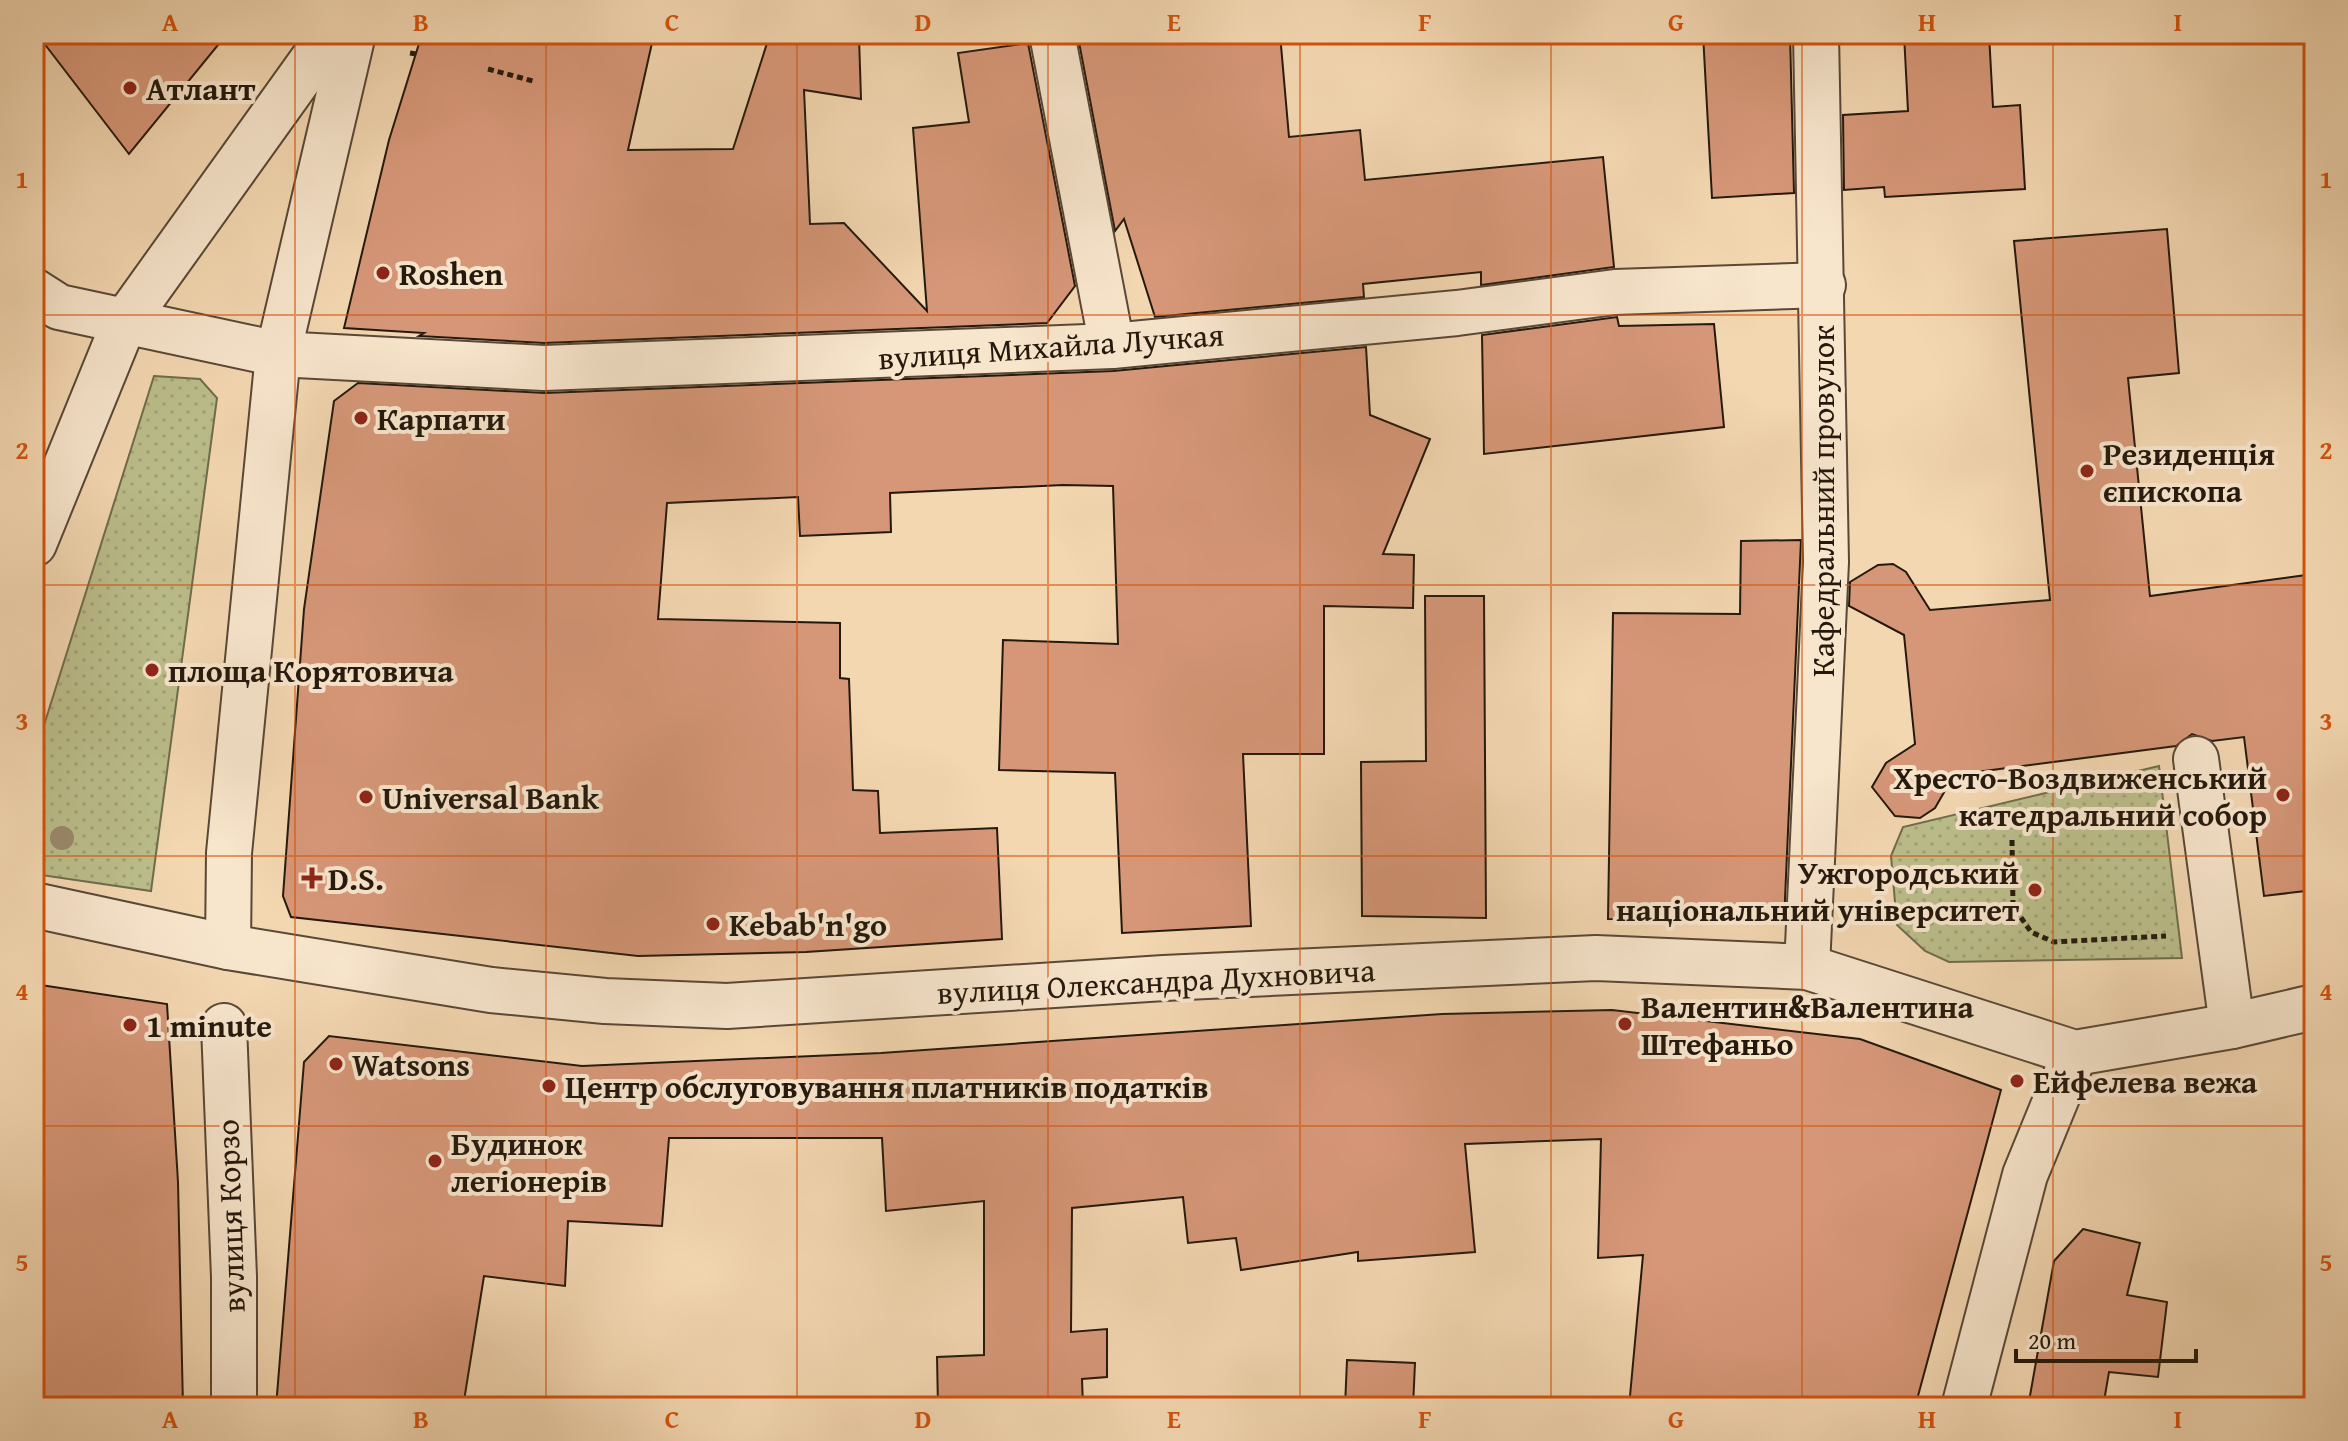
<svg xmlns="http://www.w3.org/2000/svg" width="2348" height="1441" viewBox="0 0 2348 1441" font-family="'Gentium Book Plus',serif">
  <defs>
    <pattern id="grass-dots" width="8" height="8" patternUnits="userSpaceOnUse" patternTransform="scale(2)"><rect width="8" height="8" fill="#bbbe8b"/><path d="M2 2h.1M6 6h.1" fill="none" stroke="#a1a377" stroke-width="1.8" stroke-linecap="round"/></pattern>
  </defs>
  <rect width="100%" height="100%" fill="#f3d7b1"/>
  <filter id="stains"><feTurbulence type="fractalNoise" baseFrequency=".0025" numOctaves="4"/><feColorMatrix values="0 0 0 0 .2 0 0 0 0 .09 0 0 0 0 .02 0 0 0 .5 -.17"/></filter>
  <radialGradient id="worn" r=".72"><stop offset=".6" stop-color="#630" stop-opacity="0"/><stop offset="1" stop-color="#630" stop-opacity=".3"/></radialGradient>
  <!-- grass -->
  <g fill="url(#grass-dots)" stroke="#706c4c" stroke-width="2">
    <polygon points="154,376 200,379 217,398 151,891 34,874 34,757"/>
    <polygon points="2159,766 2182,958 1949,962 1925,951 1897,925 1891,856 1903,827"/>
  </g>
  <!-- building -->
  <g fill="#d69778" stroke="#25190d" stroke-width="2">
    <polygon points="37,34 227,34 129,154"/>
    <polygon points="422,34 654,34 628,150 733,149 770,34 859,37 861,99 804,90 810,224 844,223 927,311 913,128 969,122 958,53 1028,43 1075,286 1047,323 544,343 419,336 424,333 344,328 389,140"/>
    <polygon points="1097,34 1280,34 1289,137 1360,130 1365,180 1603,157 1614,267 1481,285 1481,272 1363,284 1364,297 1155,317 1124,219 1115,231 1078,37"/>
    <polygon points="1703,34 1790,34 1794,193 1712,198"/>
    <polygon points="1904,34 1989,34 1993,107 2020,105 2025,189 1885,197 1884,187 1844,190 1843,115 1908,111"/>
    <polygon points="2167,229 2179,373 2128,378 2150,596 2314,574 2314,890 2264,896 2244,737 2212,741 2192,734 2176,746 1954,775 1935,808 1920,818 1895,816 1872,787 1886,763 1915,744 1904,635 1849,606 1850,582 1878,565 1893,564 1906,572 1930,610 2050,600 2014,241"/>
    <polygon points="1617,317 1619,326 1714,324 1724,427 1484,454 1482,335"/>
    <polygon points="1366,347 1370,415 1430,439 1383,554 1414,555 1413,608 1324,606 1324,754 1243,754 1251,926 1122,933 1115,773 999,770 1003,640 1118,644 1113,486 1063,485 890,493 891,532 800,536 798,497 667,503 658,619 840,623 840,678 849,679 853,790 878,791 880,833 997,828 1002,939 806,952 638,956 291,917 283,896 304,609 334,401 358,383 545,393 1113,371"/>
    <polygon points="1801,540 1784,921 1608,919 1613,613 1740,614 1741,541"/>
    <polygon points="1425,596 1484,596 1486,918 1362,916 1361,762 1426,761"/>
    <polygon points="34,984 167,1004 178,1182 183,1407 34,1407"/>
    <polygon points="1612,1010 1860,1039 2001,1090 1915,1407 1629,1407 1643,1255 1598,1258 1601,1139 1465,1144 1475,1252 1358,1261 1358,1252 1241,1270 1236,1238 1188,1243 1183,1197 1072,1208 1071,1332 1107,1329 1107,1377 1082,1379 1083,1407 938,1407 937,1357 984,1355 984,1201 886,1211 882,1138 669,1138 662,1226 568,1221 565,1286 484,1276 463,1407 276,1407 304,1062 329,1036 582,1066 881,1053 1442,1014"/>
    <polygon points="2083,1229 2140,1243 2127,1295 2167,1302 2158,1377 2109,1372 2103,1407 2028,1407 2054,1261"/>
    <polygon points="1347,1360 1415,1363 1413,1407 1345,1407"/>
  </g>
  <g fill="none" stroke-linecap="round" stroke-linejoin="round">
    <!-- minor casing -->
    <g stroke="#584836" stroke-width="48">
      <g id="minor">
        <polyline points="1052,34 1112,346"/>
        <polyline points="34,291 59,307 278,354 544,368 1112,346 1457,313 1615,292 1823,285"/>
        <polyline points="34,544 124,323 331,34"/>
        <polyline points="2196,759 2232,1026"/>
        <polyline points="34,905 228,947 491,990 605,1001 727,1006 1164,978 1596,958 1807,967 2075,1053 2232,1026 2314,1007"/>
        <polyline points="228,947 229,853 278,354 353,34"/>
        <polyline points="1807,967 1826,562 1816,34"/>
        <polyline points="224,1026 234,1277 234,1407"/>
        <polyline points="1964,1407 2025,1175 2075,1053"/>
      </g>
    </g>
    <!-- path -->
    <g stroke="#25190d" stroke-width="5" stroke-dasharray="6 4" stroke-linecap="butt">
      <polyline points="410,53 416,54"/>
      <polyline points="488,69 533,81"/>
      <polyline points="2012,840 2013,906 2031,932 2054,942 2166,936"/>
    </g>
    <!-- minor -->
    <use href="#minor" stroke="#f7e5cc" stroke-width="44"/>
  </g>
  <!-- trees -->
  <circle fill="#9a8a6c" cx="62" cy="838" r="12"/>
  <!-- grid -->
  <path fill="none" stroke="#d4530c" stroke-width="2" stroke-opacity="0.55" d="M 295,34 L 295,1407M 546,34 L 546,1407M 797,34 L 797,1407M 1048,34 L 1048,1407M 1300,34 L 1300,1407M 1551,34 L 1551,1407M 1802,34 L 1802,1407M 2053,34 L 2053,1407M 34,315 L 2314,315M 34,585 L 2314,585M 34,856 L 2314,856M 34,1126 L 2314,1126"/>
  <!-- markers -->
  <g fill="#8f2418" stroke="#f7e5cc" stroke-width="3">
    <circle cx="130" cy="88" r="8"/>
    <circle cx="383" cy="273" r="8"/>
    <circle cx="361" cy="418" r="8"/>
    <circle cx="2087" cy="471" r="8"/>
    <circle cx="152" cy="670" r="8"/>
    <circle cx="2283" cy="795" r="8"/>
    <circle cx="366" cy="797" r="8"/>
    <path d="M308 866h8v8h8v8h-8v8h-8v-8h-8v-8h8z"/>
    <circle cx="2035" cy="890" r="8"/>
    <circle cx="713" cy="924" r="8"/>
    <circle cx="1625" cy="1024" r="8"/>
    <circle cx="130" cy="1025" r="8"/>
    <circle cx="336" cy="1064" r="8"/>
    <circle cx="2017" cy="1081" r="8"/>
    <circle cx="549" cy="1086" r="8"/>
    <circle cx="435" cy="1161" r="8"/>
  </g>
  <g text-anchor="middle" dominant-baseline="central" stroke-width="8" stroke-linejoin="round" paint-order="stroke">
    <!-- poi labels -->
    <g font-size="32" font-weight="bold" fill="#25190d" stroke="#f7e5cc" text-anchor="start">
      <text x="146" y="88">Атлант</text>
      <text x="399" y="273">Roshen</text>
      <text x="377" y="418">Карпати</text>
      <text x="2103" y="453">Резиденція<tspan x="2103" dy="37">єпископа</tspan></text>
      <text x="168" y="670">площа Корятовича</text>
      <text x="2267" y="777" text-anchor="end">Хресто-Воздвиженський<tspan x="2267" dy="37">катедральний собор</tspan></text>
      <text x="382" y="797">Universal Bank</text>
      <text x="2019" y="872" text-anchor="end">Ужгородський<tspan x="2019" dy="37">національний університет</tspan></text>
      <text x="328" y="878">D.S.</text>
      <text x="729" y="924">Kebab'n'go</text>
      <text x="1641" y="1006">Валентин&amp;Валентина<tspan x="1641" dy="37">Штефаньо</tspan></text>
      <text x="146" y="1025">1 minute</text>
      <text x="352" y="1064">Watsons</text>
      <text x="2033" y="1081">Ейфелева вежа</text>
      <text x="565" y="1086">Центр обслуговування платників податків</text>
      <text x="451" y="1143">Будинок<tspan x="451" dy="37">легіонерів</tspan></text>
    </g>
    <!-- street labels -->
    <g font-size="32" fill="#25190d" stroke="#f7e5cc">
      <text transform="translate(1051 346) rotate(-4)">вулиця Михайла Лучкая</text>
      <text transform="translate(1822 501) rotate(-90)">Кафедральний провулок</text>
      <text transform="translate(1156 981) rotate(-3)">вулиця Олександра Духновича</text>
      <text transform="translate(230 1216) rotate(-92)">вулиця Корзо</text>
    </g>
  </g>
  <!-- margin -->
  <rect width="2348" height="1441" fill="none" stroke="#f3d7b1" stroke-width="88"/>
  <!-- scale -->
  <path d="M2016 1349v12h180v-12" fill="none" stroke="#25190d" stroke-width="4"/>
  <text x="2028" y="1349" font-size="24" fill="#25190d" stroke="#f7e5cc" stroke-width="6" paint-order="stroke">20 m</text>
  <rect x="44" y="44" width="2260" height="1353" fill="none" stroke="#d4530c" stroke-width="3"/>
  <g font-size="26" text-anchor="middle" font-weight="bold" fill="#d4530c">
    <text x="170" y="31">A</text>
    <text x="421" y="31">B</text>
    <text x="672" y="31">C</text>
    <text x="923" y="31">D</text>
    <text x="1174" y="31">E</text>
    <text x="1425" y="31">F</text>
    <text x="1676" y="31">G</text>
    <text x="1927" y="31">H</text>
    <text x="2178" y="31">I</text>
    <text x="22" y="188">1</text>
    <text x="2326" y="188">1</text>
    <text x="22" y="459">2</text>
    <text x="2326" y="459">2</text>
    <text x="22" y="730">3</text>
    <text x="2326" y="730">3</text>
    <text x="22" y="1000">4</text>
    <text x="2326" y="1000">4</text>
    <text x="22" y="1271">5</text>
    <text x="2326" y="1271">5</text>
    <text x="170" y="1428">A</text>
    <text x="421" y="1428">B</text>
    <text x="672" y="1428">C</text>
    <text x="923" y="1428">D</text>
    <text x="1174" y="1428">E</text>
    <text x="1425" y="1428">F</text>
    <text x="1676" y="1428">G</text>
    <text x="1927" y="1428">H</text>
    <text x="2178" y="1428">I</text>
  </g>
  <rect width="100%" height="100%" filter="url(#stains)"/>
  <rect width="100%" height="100%" fill="url(#worn)"/>
</svg>
